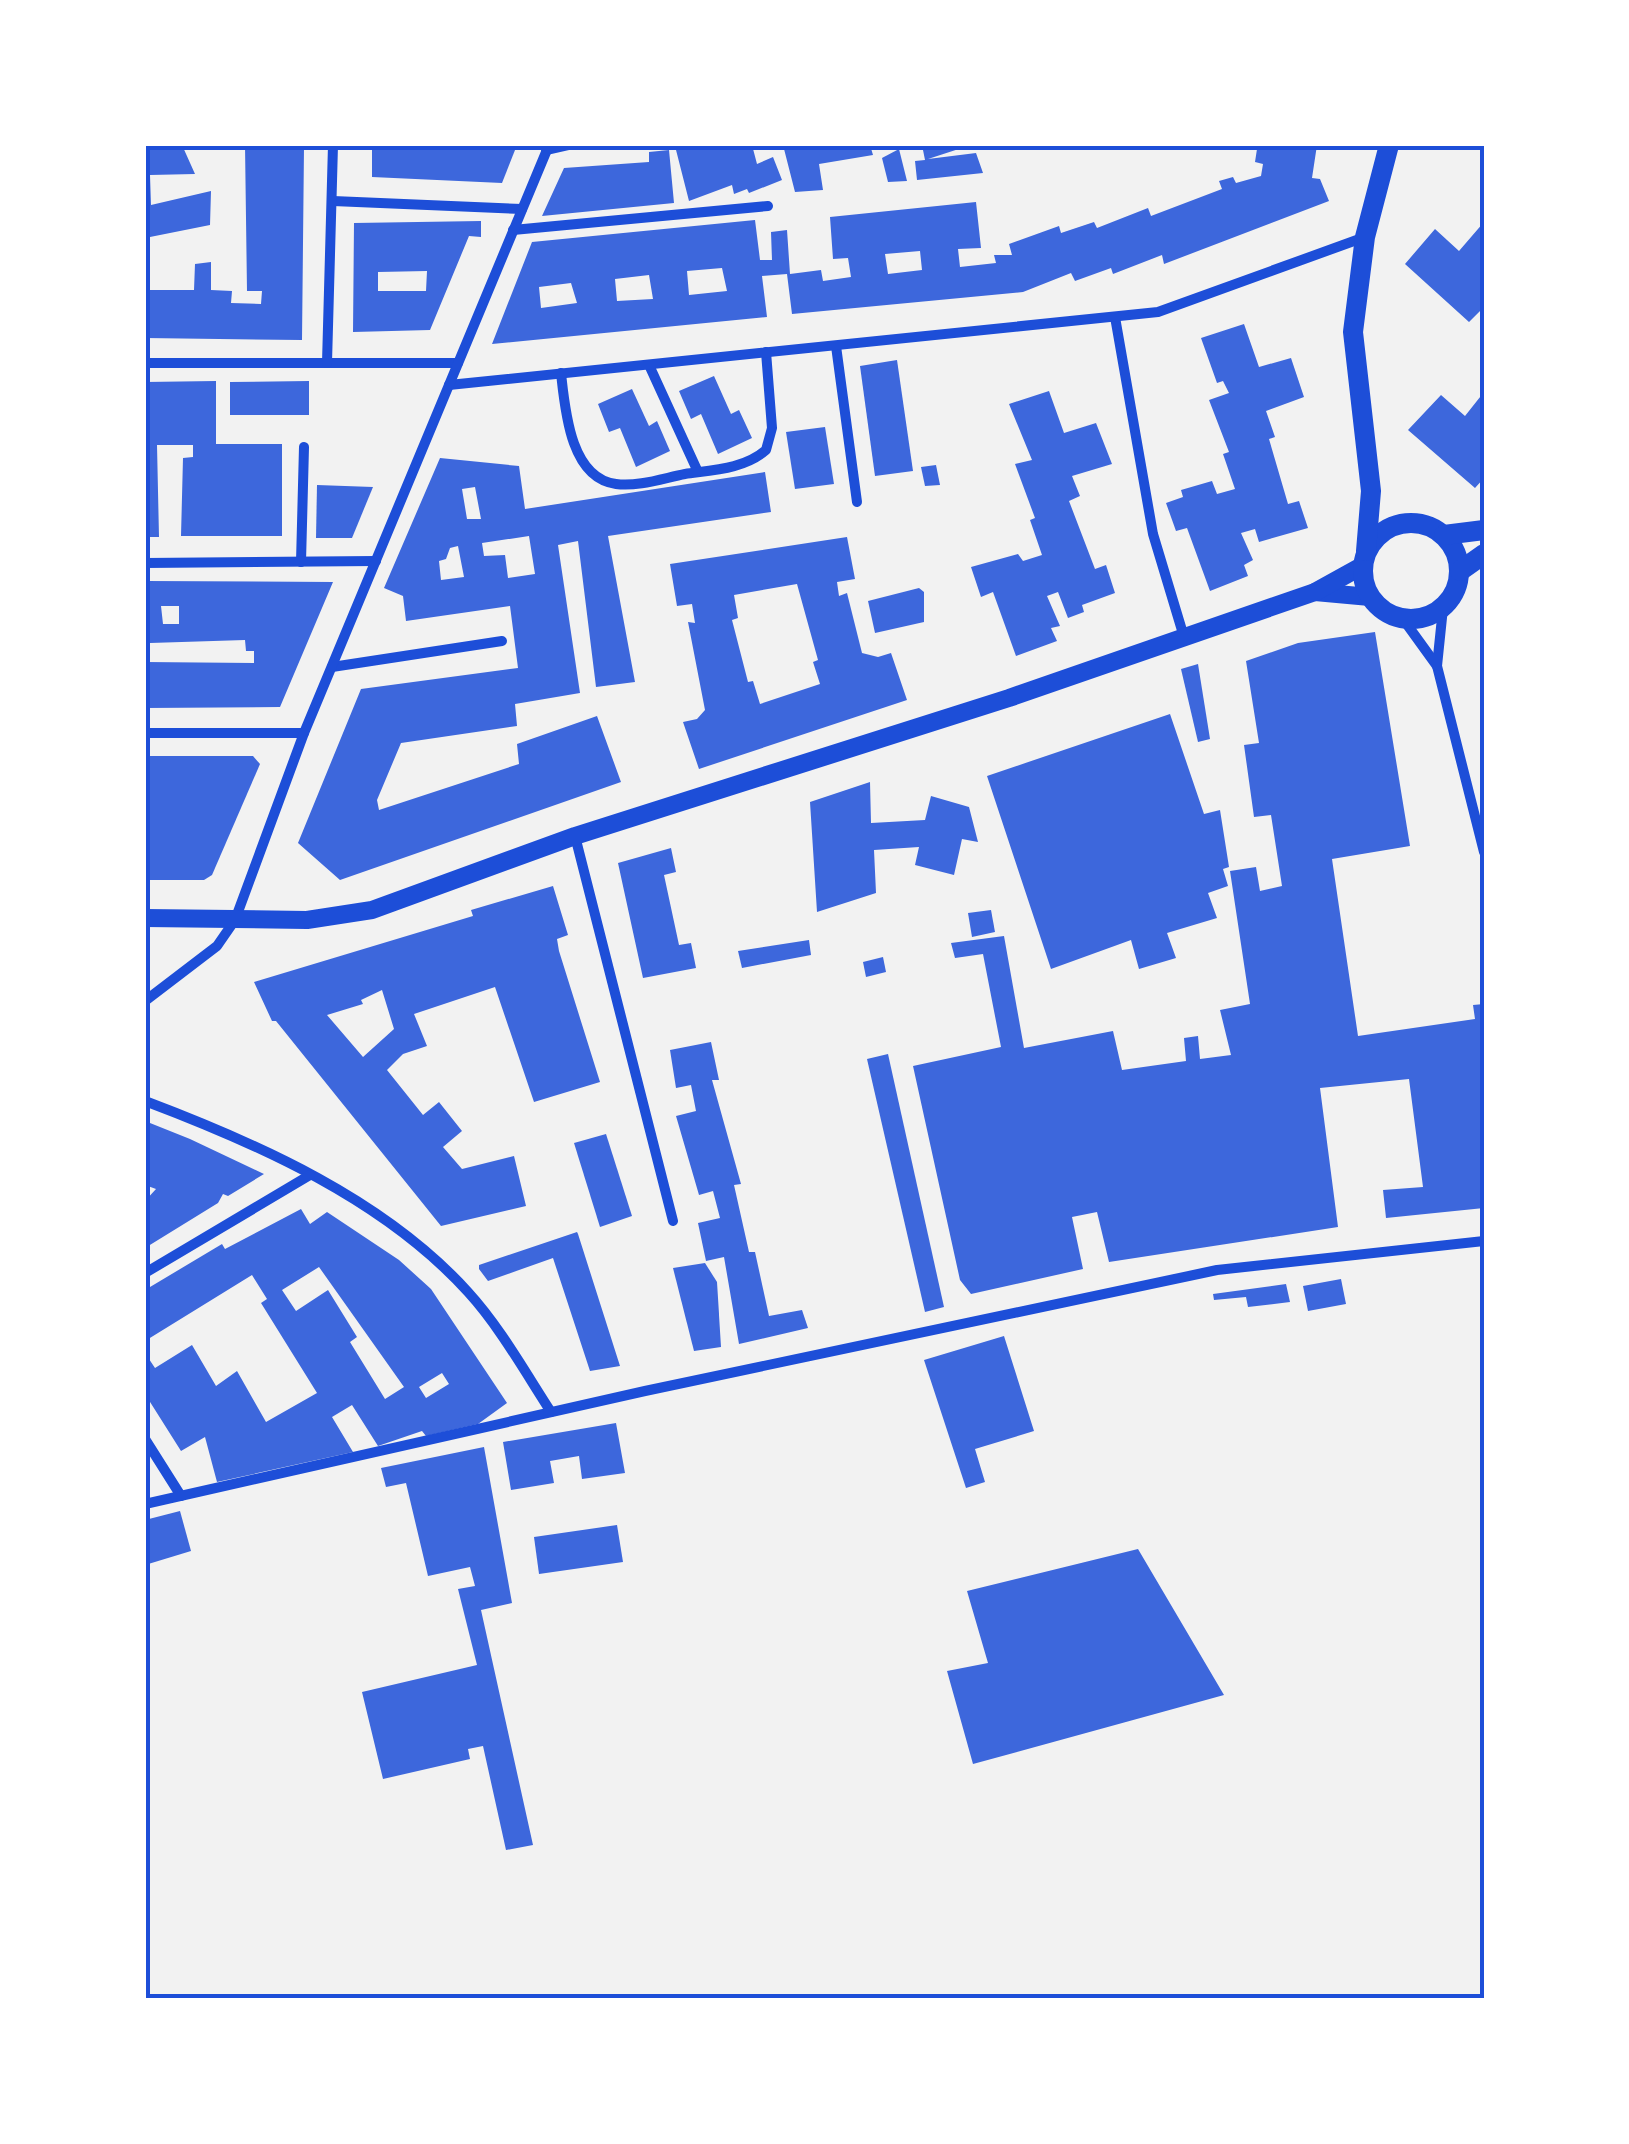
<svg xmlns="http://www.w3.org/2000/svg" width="1629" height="2144" viewBox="0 0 1629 2144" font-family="'Roboto Condensed',sans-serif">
  <rect width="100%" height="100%" fill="#f2f2f2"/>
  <!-- building -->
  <g fill="#3d67dc" fill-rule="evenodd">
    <polygon points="145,145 182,145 195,174 150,175 151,205 211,191 210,225 145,238"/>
    <polygon points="245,145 304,147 302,340 145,338 145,290 194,290 195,264 211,262 211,290 232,291 231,303 261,304 262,291 247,291"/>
    <polygon points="372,145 517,145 502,183 372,177"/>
    <polygon points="752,145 757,164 773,157 782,180 749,193 747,189 734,194 732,185 689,201 675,146"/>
    <polygon points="783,145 870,145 873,155 819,164 823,190 795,192"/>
    <polygon points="922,145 971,145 928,159 976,153 983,173 917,180 915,161 925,160"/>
    <path d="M 1267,145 L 1317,145 L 1312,178 L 1320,179 L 1329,201 L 1164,264 L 1162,255 L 1113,274 L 1111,268 L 1075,281 L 1071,273 L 1023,292 L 792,314 L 787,274 L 762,276 L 767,317 L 492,344 L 532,242 L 755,220 L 760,260 L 772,260 L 771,232 L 787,230 L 790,274 L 821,270 L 823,281 L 851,277 L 848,258 L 833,259 L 830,217 L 976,202 L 981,248 L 958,249 L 960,267 L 996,263 L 994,255 L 1012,255 L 1009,244 L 1059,226 L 1061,233 L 1094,222 L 1097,228 L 1148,208 L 1151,216 L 1222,189 L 1219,181 L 1233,177 L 1236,183 L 1261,176 L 1263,164 L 1255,162 L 1257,149 L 1266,150 ZM 920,251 L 922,270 L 888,274 L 885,254 ZM 722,268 L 727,291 L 689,295 L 687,271 ZM 649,275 L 653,299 L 617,301 L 615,279 ZM 571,283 L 577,303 L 541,308 L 539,287 Z"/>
    <polygon points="899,149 907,181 888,182 882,158"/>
    <polygon points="669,150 674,203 542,216 564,168 649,162 649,152"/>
    <path d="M 481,221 L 481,237 L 469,236 L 430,330 L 353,332 L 354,223 ZM 427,271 L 426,291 L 378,291 L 378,272 Z"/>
    <polygon points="1484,222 1484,307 1469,322 1405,264 1435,229 1459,251"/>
    <polygon points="1244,324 1259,367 1291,358 1304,397 1266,411 1275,437 1269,439 1288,504 1299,501 1308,528 1259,542 1255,529 1241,533 1253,560 1244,565 1248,576 1210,591 1187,528 1176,531 1166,503 1183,497 1181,490 1212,481 1217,494 1235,489 1223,454 1229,452 1209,400 1229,393 1223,381 1217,383 1201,338"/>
    <polygon points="897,360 913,471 875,476 860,366"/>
    <polygon points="714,376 731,414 739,410 752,438 718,454 701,414 691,419 679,391"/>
    <polygon points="216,381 216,444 282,444 282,536 181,536 183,458 193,457 193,445 157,445 159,537 145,537 145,382"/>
    <polygon points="309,381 309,415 230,415 230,382"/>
    <polygon points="632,389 649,426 657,421 670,451 636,467 620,428 609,432 598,404"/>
    <polygon points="1049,391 1064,433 1096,423 1112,464 1072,476 1080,496 1069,501 1095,569 1106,565 1115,593 1082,605 1084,612 1068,618 1058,592 1047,596 1060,626 1051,628 1057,641 1016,656 993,592 981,597 971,567 1018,554 1023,561 1042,555 1030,520 1035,518 1015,464 1032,460 1009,404"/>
    <polygon points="1484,392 1484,478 1475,488 1408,430 1441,395 1465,416"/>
    <polygon points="825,427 834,484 795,489 786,432"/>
    <path d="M 440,458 L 519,466 L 525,509 L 765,472 L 771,512 L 608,536 L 635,682 L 596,687 L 578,541 L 558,545 L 580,693 L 515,704 L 517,726 L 401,743 L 377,800 L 379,810 L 519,764 L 517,744 L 597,716 L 621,782 L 340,880 L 298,843 L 361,689 L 518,668 L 510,606 L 406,621 L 403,596 L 384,588 ZM 475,487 L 481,519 L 467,519 L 462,489 ZM 529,536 L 535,574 L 508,578 L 505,555 L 484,556 L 482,543 ZM 458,546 L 464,577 L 441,580 L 439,561 L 446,559 L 450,548 Z"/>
    <polygon points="936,465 940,485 925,486 921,467"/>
    <polygon points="317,485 373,487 352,538 316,538"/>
    <path d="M 847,537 L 855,579 L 837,582 L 839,596 L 847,593 L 862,653 L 878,657 L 891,653 L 907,700 L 699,769 L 683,722 L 697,719 L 705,710 L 688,622 L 695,623 L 692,604 L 677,606 L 670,564 ZM 797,584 L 818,660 L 813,662 L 820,684 L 760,704 L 753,681 L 748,682 L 732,620 L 738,618 L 734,595 Z"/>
    <path d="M 145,581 L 333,582 L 280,707 L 145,708 L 145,662 L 254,663 L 254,651 L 246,651 L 245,640 L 150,643 L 150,656 L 145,656 ZM 161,606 L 179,606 L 179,624 L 163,624 Z"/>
    <polygon points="919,588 924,592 924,622 875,633 868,601"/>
    <polygon points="1375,632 1410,846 1332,859 1358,1036 1475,1019 1473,1005 1484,1004 1484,1208 1386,1218 1383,1190 1423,1187 1409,1079 1320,1088 1338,1227 1109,1262 1097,1212 1072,1217 1083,1269 971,1294 960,1280 913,1066 1001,1047 983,954 955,958 951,943 1004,936 1024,1048 1113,1031 1122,1070 1186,1061 1184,1038 1198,1036 1200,1059 1231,1055 1220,1010 1250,1004 1230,871 1256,867 1260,891 1282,886 1271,815 1254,817 1244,745 1259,743 1246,661 1298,643"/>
    <polygon points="1198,664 1210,739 1198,742 1181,669"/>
    <polygon points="1170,714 1204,814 1220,810 1229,867 1223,869 1228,886 1208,893 1217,918 1167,933 1176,958 1139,969 1131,940 1051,969 987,776"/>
    <polygon points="145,756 253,756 260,764 212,875 204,880 145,880"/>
    <polygon points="870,782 871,823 925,820 931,796 969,807 978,842 962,839 954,875 915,865 919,847 874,850 876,893 817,912 810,802"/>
    <polygon points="671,848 676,872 664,875 679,945 691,943 696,968 643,978 618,863"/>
    <path d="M 553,886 L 568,935 L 557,939 L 559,951 L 600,1082 L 534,1102 L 495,987 L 414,1014 L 427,1046 L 403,1054 L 387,1070 L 423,1115 L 439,1102 L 462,1131 L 443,1147 L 462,1169 L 514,1156 L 526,1206 L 441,1226 L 276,1021 L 272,1021 L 254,982 L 473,916 L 471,910 ZM 382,990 L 394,1029 L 363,1057 L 327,1015 L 363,1004 L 361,1000 Z"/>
    <polygon points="991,910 995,932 972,937 968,913"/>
    <polygon points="809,940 811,955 742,968 738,951"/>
    <polygon points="883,957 886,972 866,977 863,962"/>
    <polygon points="711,1042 719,1080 712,1080 741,1184 734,1185 749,1252 755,1252 769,1316 802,1310 808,1328 739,1344 724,1257 706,1261 698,1223 720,1218 713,1191 699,1195 676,1116 696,1111 691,1085 676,1088 670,1050"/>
    <polygon points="888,1054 944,1307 925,1312 867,1059"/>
    <polygon points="145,1121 190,1139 264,1174 228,1196 223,1194 218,1203 145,1248 145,1201 156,1189 145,1185"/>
    <polygon points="606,1134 632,1216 600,1227 574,1143"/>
    <path d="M 301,1209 L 310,1224 L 327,1212 L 399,1260 L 431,1289 L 507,1403 L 478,1424 L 426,1436 L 422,1431 L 378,1446 L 352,1405 L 332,1417 L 353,1452 L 217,1482 L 205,1437 L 181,1451 L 145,1394 L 145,1353 L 155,1368 L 192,1345 L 216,1386 L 237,1371 L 266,1422 L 317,1393 L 261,1303 L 267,1299 L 252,1275 L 145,1341 L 145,1290 L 222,1244 L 225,1249 ZM 319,1267 L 404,1387 L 385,1399 L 350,1342 L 357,1337 L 328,1290 L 296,1311 L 282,1290 ZM 442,1373 L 449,1384 L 426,1398 L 419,1387 Z"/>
    <polygon points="577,1232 578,1234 620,1366 590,1371 553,1258 488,1281 479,1269 479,1265"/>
    <polygon points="705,1263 717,1282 721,1347 694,1351 673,1268"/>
    <polygon points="1341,1279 1346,1304 1308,1311 1303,1286"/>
    <polygon points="1286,1284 1290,1302 1248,1307 1246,1297 1214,1300 1213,1294"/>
    <polygon points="1004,1336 1034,1431 975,1449 985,1482 966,1488 924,1360"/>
    <polygon points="616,1423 625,1473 582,1479 579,1456 550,1461 554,1483 511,1490 503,1442"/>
    <polygon points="484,1447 512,1603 481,1610 533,1845 506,1850 483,1746 468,1749 470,1759 383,1779 362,1692 477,1665 458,1589 475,1586 470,1567 428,1576 406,1483 386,1487 381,1468"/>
    <polygon points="180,1511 191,1551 145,1565 145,1520"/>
    <polygon points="617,1525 623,1562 539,1574 534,1537"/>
    <polygon points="1138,1549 1224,1695 973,1764 947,1671 988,1663 967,1591"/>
  </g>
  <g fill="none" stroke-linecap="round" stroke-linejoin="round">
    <!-- minor -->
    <g stroke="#1d4ed8" stroke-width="10">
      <polyline points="546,150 568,145"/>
      <polyline points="333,201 522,209"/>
      <polyline points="513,230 768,206"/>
      <polyline points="1115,317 1153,534 1184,637"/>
      <polyline points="836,346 857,502"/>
      <polyline points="145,363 458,363"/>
      <polyline points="327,363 333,145"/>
      <polyline points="649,365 698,472"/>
      <path d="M 561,373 C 565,409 570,478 616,484 C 638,487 664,478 685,474 C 713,470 744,469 766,450 L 772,428 L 766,352"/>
      <polyline points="449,385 1158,312 1365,237"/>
      <polyline points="301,562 304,447"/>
      <polyline points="145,563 376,561"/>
      <polyline points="1443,608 1437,666 1484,852"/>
      <polyline points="1403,619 1437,666"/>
      <polyline points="332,667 502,641"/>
      <polyline points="145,733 304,733"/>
      <polyline points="575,836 673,1221"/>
      <polyline points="145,1001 217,946 235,920 304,733 549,145"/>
      <path d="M 145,1101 C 259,1144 385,1200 468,1292 C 500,1327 525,1372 551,1412"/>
      <polyline points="145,1273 310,1175"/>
      <polyline points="145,1439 181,1496"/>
      <polyline points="145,1504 645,1391 1217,1270 1484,1241"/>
    </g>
    <!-- tertiary -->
    <g stroke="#1d4ed8" stroke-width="18">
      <polyline points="1315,592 1370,597"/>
      <polyline points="145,918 307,920 372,910 575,836 1009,698 1315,592 1362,566"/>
    </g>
    <!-- secondary -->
    <g stroke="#1d4ed8" stroke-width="20">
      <circle cx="1411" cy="571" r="48"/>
      <polyline points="1444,535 1484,530"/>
      <polyline points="1366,551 1371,491 1353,332 1365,237 1389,145"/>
      <polyline points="1460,571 1484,554"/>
    </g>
  </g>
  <!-- border -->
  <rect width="1629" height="2144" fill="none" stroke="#ffffff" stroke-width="295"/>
  <rect x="148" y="148" width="1334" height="1848" fill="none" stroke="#1d4ed8" stroke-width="4"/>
</svg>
